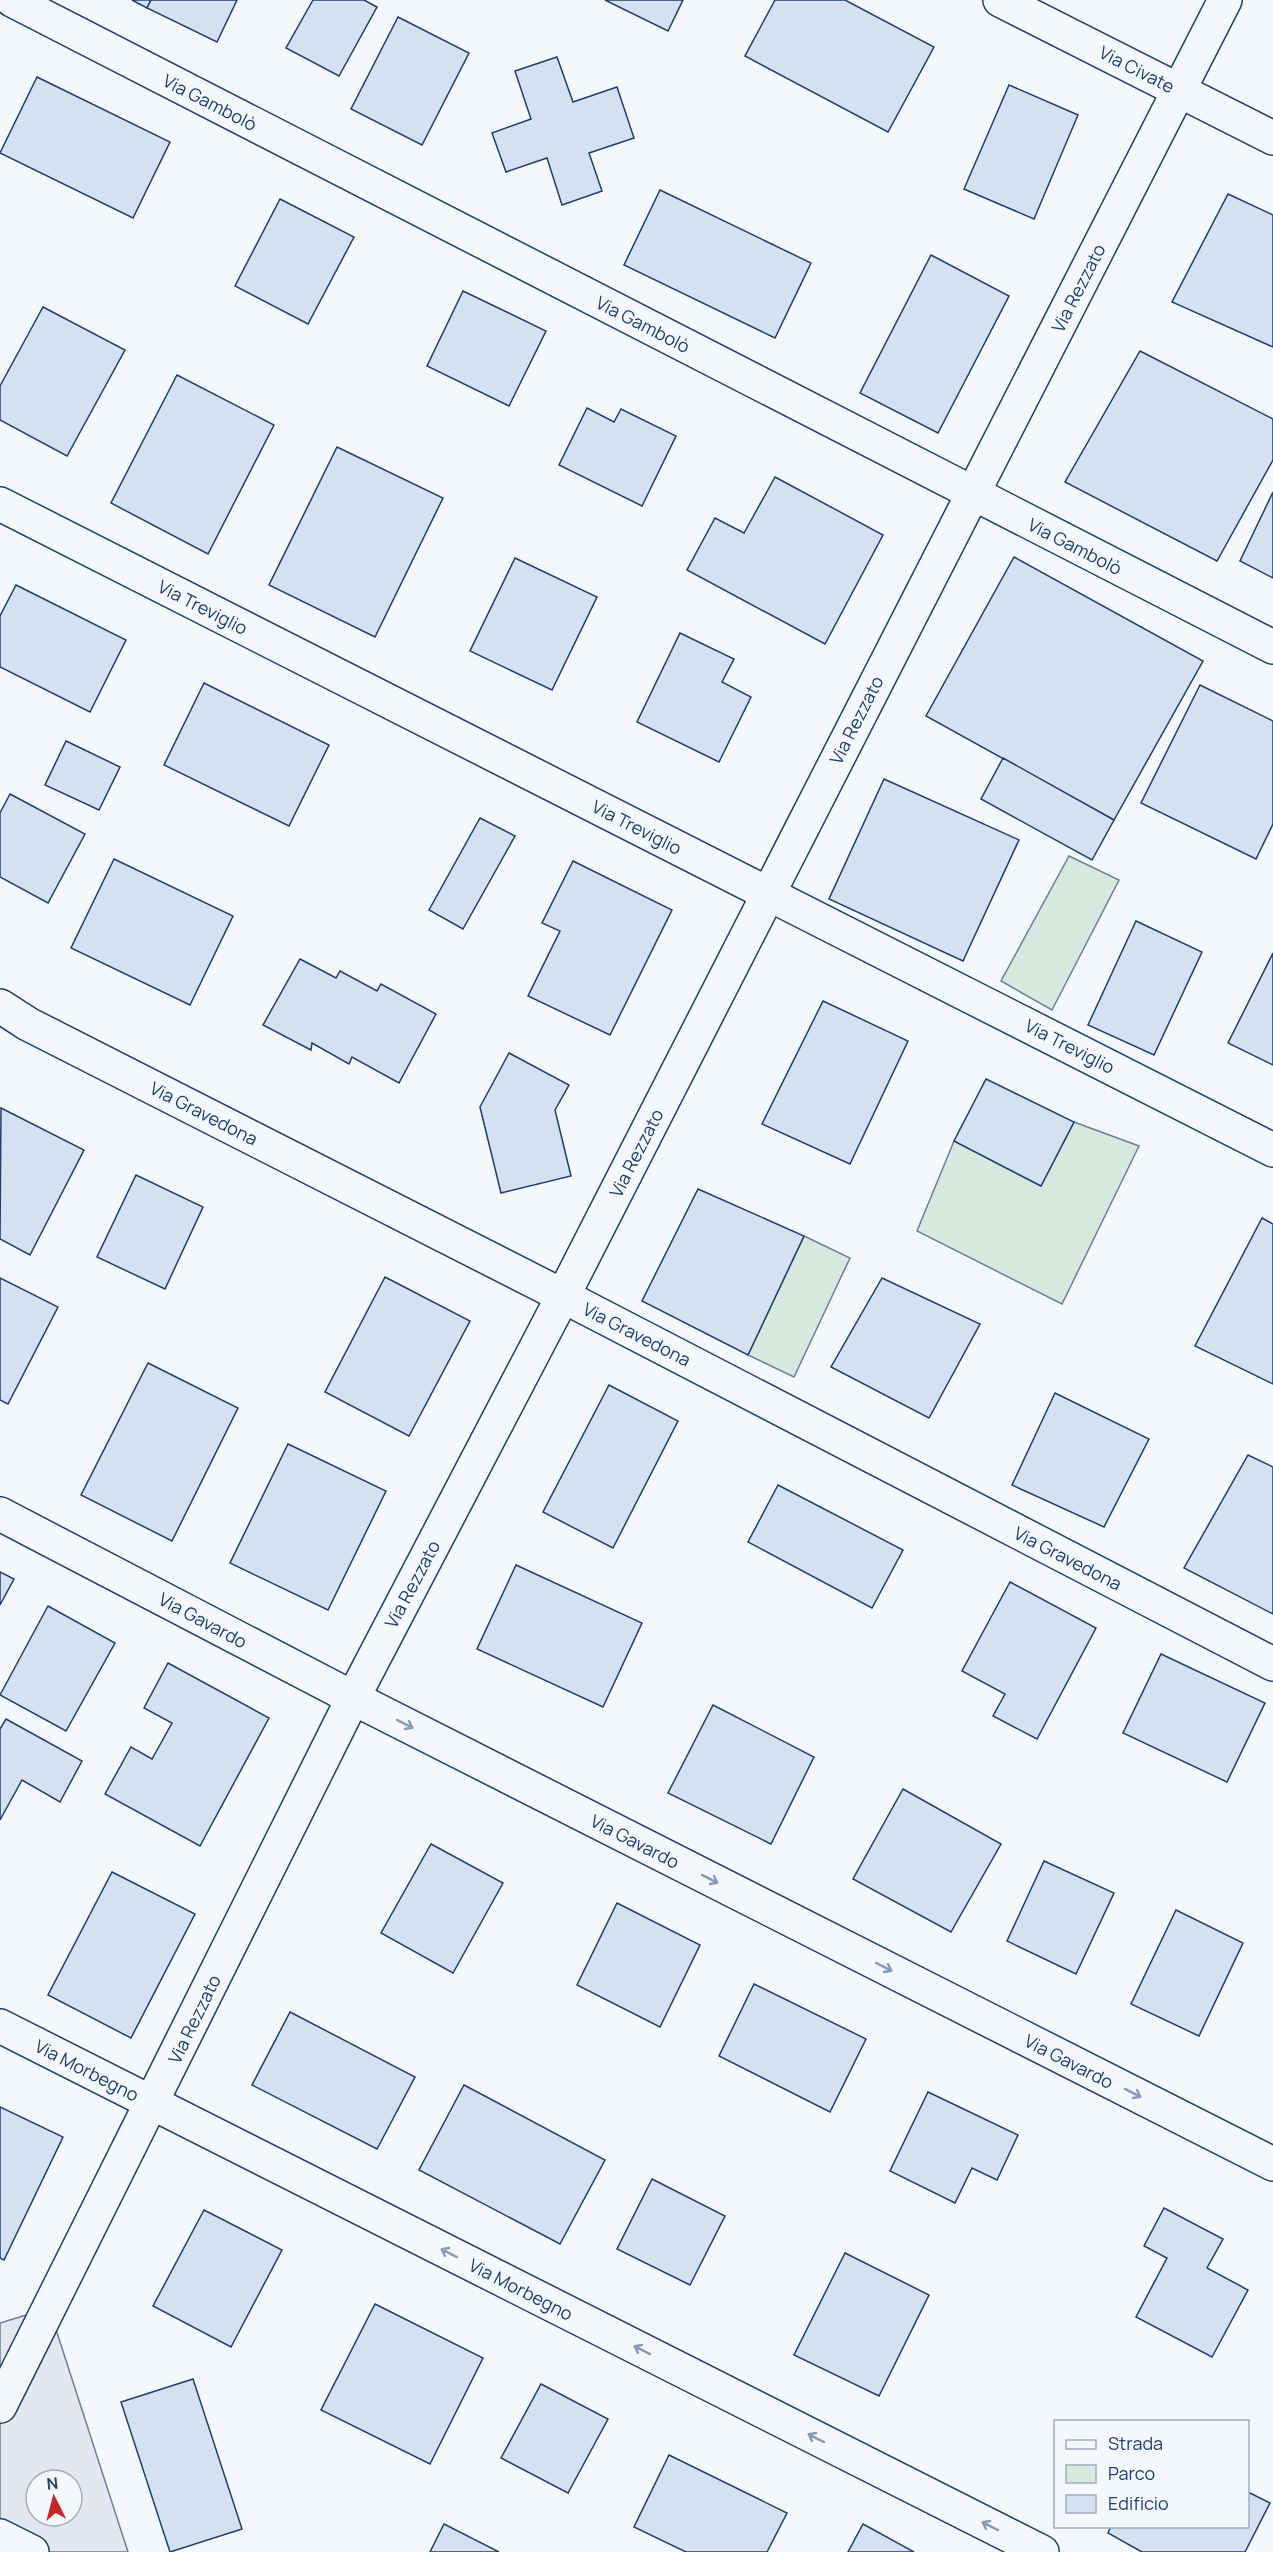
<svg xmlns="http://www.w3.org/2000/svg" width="1273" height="2552" viewBox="0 0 1273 2552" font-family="Manrope,sans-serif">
  <rect width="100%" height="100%" fill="#f4f7fb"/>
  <!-- green -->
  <g fill="#d7e8df" stroke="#687fa3" stroke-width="1.5">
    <polygon points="1069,856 1119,880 1052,1010 1001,981"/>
    <polygon points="1074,1122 1139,1146 1062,1304 917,1231 954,1141 1041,1186"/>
    <polygon points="804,1236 850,1258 794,1377 748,1355"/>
  </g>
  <!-- parking -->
  <path fill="#e3e8f0" stroke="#687fa3" stroke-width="1.5" fill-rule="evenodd" d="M 49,2308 L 128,2552 L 0,2552 L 0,2323 ZM 36,2480 L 72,2480 L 72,2516 L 36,2516 Z"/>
  <!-- building -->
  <g fill="#d5e0f0" stroke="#1d3f73" stroke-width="1.5">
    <polygon points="132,0 151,0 147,8"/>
    <polygon points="151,0 237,0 217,42 147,8"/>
    <polygon points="313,0 364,0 377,7 339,76 286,48"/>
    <polygon points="605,0 683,0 668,31"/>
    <polygon points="775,0 845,0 934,47 888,132 745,56"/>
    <polygon points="398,17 469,53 422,145 351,109"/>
    <polygon points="557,57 573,102 617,87 634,138 589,153 602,191 562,205 547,158 506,172 492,133 531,119 515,71"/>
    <polygon points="37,77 170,142 133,218 0,153"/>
    <polygon points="1009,85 1078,115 1034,219 964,189"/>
    <polygon points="660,190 811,263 775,338 624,265"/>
    <polygon points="1228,194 1273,215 1273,347 1172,302"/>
    <polygon points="280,199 354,237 308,324 235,286"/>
    <polygon points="931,255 1009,296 938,433 860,393"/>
    <polygon points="463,291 546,331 509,406 427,366"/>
    <polygon points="43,307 125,350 67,456 0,420 0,386"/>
    <polygon points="1140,351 1273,419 1273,460 1217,561 1065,482"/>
    <polygon points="177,375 274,425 208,554 111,503"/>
    <polygon points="587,408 614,422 621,409 676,436 642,506 559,465"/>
    <polygon points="337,447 443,498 375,637 269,585"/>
    <polygon points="775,477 883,535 825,644 687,570 715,518 744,533"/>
    <polygon points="1273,492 1273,578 1240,561"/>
    <polygon points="1014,557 1203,661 1114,820 926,716"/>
    <polygon points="515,558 597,597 552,690 470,651"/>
    <polygon points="16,585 126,640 90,712 0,667 0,616"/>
    <polygon points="680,633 734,659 722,682 751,697 719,762 637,722"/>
    <polygon points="204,683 329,745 289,826 164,765"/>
    <polygon points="1200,685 1273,721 1273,824 1256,859 1141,803"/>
    <polygon points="66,741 120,767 99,810 45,785"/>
    <polygon points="1003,758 1114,820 1092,860 981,799"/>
    <polygon points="884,779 1019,840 963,961 829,899"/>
    <polygon points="10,794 85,834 48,903 0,877 0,813"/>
    <polygon points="480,818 515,836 463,929 429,910"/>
    <polygon points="114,859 233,916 190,1005 71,948"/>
    <polygon points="573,861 672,910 610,1035 528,996 560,931 542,923"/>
    <polygon points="1136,921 1202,952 1154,1055 1088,1025"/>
    <polygon points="1273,953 1273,1065 1228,1043"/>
    <polygon points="300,959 336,978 340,971 377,991 381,984 436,1014 399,1083 352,1057 349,1064 312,1043 311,1050 263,1025"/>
    <polygon points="823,1001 908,1041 850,1164 762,1124"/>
    <polygon points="509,1053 569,1085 555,1110 571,1176 501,1193 480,1107"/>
    <polygon points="986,1079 1074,1122 1041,1186 954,1141"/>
    <polygon points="1,1108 84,1150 30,1255 0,1239"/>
    <polygon points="136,1175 203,1207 165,1289 97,1257"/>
    <polygon points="698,1189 804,1236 748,1355 642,1301"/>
    <polygon points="1262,1218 1273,1224 1273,1384 1195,1346"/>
    <polygon points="385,1277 470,1321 409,1436 325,1392"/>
    <polygon points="0,1278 58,1307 8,1404 0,1400"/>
    <polygon points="882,1278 980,1324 929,1418 831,1367"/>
    <polygon points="148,1363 238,1408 172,1541 81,1495"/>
    <polygon points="609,1385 678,1421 613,1548 543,1512"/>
    <polygon points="1055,1393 1149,1439 1104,1527 1012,1485"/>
    <polygon points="288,1444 386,1491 328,1610 230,1563"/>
    <polygon points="1248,1455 1273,1467 1273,1614 1184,1568"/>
    <polygon points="778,1485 903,1550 872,1608 748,1542"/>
    <polygon points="516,1565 642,1623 603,1707 477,1649"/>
    <polygon points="0,1572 14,1579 0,1605"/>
    <polygon points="1010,1582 1096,1628 1037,1739 993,1716 1005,1694 962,1671"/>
    <polygon points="48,1606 115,1643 66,1731 0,1695"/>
    <polygon points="1161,1654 1265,1703 1227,1782 1123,1733"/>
    <polygon points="168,1663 269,1718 200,1846 105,1794 131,1747 152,1759 172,1723 144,1708"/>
    <polygon points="713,1705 814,1757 771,1844 668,1793"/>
    <polygon points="6,1719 82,1761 60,1802 22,1780 0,1820 0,1729"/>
    <polygon points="903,1789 1001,1844 951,1932 853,1879"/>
    <polygon points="431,1844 503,1883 453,1973 381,1933"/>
    <polygon points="1044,1861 1114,1893 1076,1974 1007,1941"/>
    <polygon points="112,1872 195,1914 131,2038 48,1995"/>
    <polygon points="617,1903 700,1945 660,2027 577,1985"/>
    <polygon points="1176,1910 1243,1943 1199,2036 1131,2004"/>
    <polygon points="754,1984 866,2039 830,2112 719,2056"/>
    <polygon points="290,2012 415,2077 377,2149 252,2085"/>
    <polygon points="464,2085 605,2160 560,2244 419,2170"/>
    <polygon points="928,2092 1018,2135 997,2180 972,2168 955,2203 890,2171"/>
    <polygon points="0,2107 63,2137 4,2260 0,2258"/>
    <polygon points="652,2179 725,2216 690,2285 617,2249"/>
    <polygon points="1164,2208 1223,2239 1207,2268 1248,2290 1212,2357 1136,2317 1167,2258 1144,2246"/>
    <polygon points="204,2210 282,2250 231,2347 153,2306"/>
    <polygon points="845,2253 929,2295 879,2396 794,2355"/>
    <polygon points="375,2304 483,2358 430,2464 321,2410"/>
    <polygon points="193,2379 242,2529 170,2552 121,2402"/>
    <polygon points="541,2384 608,2419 568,2493 501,2458"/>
    <polygon points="669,2455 787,2513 767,2552 686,2552 634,2527"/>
    <polygon points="1248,2492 1270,2503 1245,2552 1142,2552 1108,2533 1111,2526 1248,2526"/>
    <polygon points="444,2524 499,2552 430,2552"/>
    <polygon points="863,2524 914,2552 848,2552"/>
  </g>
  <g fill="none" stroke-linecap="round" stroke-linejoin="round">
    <!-- minor casing -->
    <g stroke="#1d3f73" stroke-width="36">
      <g id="minor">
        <polyline points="12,0 1273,647"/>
        <polyline points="1000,0 1273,138"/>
        <polyline points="0,504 1273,1150"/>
        <polyline points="0,1006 28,1024 563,1296 1273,1664"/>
        <polyline points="0,1514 353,1698 1273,2164"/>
        <polyline points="0,2026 1042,2552"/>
        <polyline points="0,2406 353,1698 563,1296 1225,0"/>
        <polyline points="0,2536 32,2552"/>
      </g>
    </g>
    <!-- minor -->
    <use href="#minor" stroke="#f4f7fb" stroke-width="33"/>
  </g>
  <!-- one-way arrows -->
  <defs><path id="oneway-shaft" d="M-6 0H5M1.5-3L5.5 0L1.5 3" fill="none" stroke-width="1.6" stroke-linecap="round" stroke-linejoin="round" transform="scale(1.5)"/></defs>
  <g stroke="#889bb7">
    <use href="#oneway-shaft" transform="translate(405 1724) rotate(27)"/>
    <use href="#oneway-shaft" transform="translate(710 1879) rotate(27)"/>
    <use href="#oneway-shaft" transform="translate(884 1967) rotate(27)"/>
    <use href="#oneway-shaft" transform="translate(1133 2093) rotate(27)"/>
    <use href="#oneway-shaft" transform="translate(449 2253) rotate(-153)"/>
    <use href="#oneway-shaft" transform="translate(642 2350) rotate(-153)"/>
    <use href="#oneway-shaft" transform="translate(816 2438) rotate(-153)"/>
    <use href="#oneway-shaft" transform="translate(990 2526) rotate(-153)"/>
  </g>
  <g text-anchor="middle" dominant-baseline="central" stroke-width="4.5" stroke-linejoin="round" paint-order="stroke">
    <!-- street labels -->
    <g font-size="18" fill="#1d3f73" stroke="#f4f7fb">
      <text transform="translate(1137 69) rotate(27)">Via Civate</text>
      <text transform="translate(210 102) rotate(27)">Via Gambolò</text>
      <text transform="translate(1078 288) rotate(-63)">Via Rezzato</text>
      <text transform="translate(643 324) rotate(27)">Via Gambolò</text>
      <text transform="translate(1075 546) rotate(27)">Via Gambolò</text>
      <text transform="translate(203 607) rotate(27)">Via Treviglio</text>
      <text transform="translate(856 720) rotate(-63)">Via Rezzato</text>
      <text transform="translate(637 827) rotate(27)">Via Treviglio</text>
      <text transform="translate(1070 1046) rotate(27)">Via Treviglio</text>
      <text transform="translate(204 1113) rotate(27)">Via Gravedona</text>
      <text transform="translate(636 1153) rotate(-63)">Via Rezzato</text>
      <text transform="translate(637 1334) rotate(27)">Via Gravedona</text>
      <text transform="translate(1068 1558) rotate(27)">Via Gravedona</text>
      <text transform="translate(412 1584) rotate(-62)">Via Rezzato</text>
      <text transform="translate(203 1620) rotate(28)">Via Gavardo</text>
      <text transform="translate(635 1841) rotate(27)">Via Gavardo</text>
      <text transform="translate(194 2019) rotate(-64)">Via Rezzato</text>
      <text transform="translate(1069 2061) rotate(27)">Via Gavardo</text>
      <text transform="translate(87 2070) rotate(27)">Via Morbegno</text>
      <text transform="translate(521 2289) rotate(27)">Via Morbegno</text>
    </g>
  </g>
  <!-- legend -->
  <rect x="1054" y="2420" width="195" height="108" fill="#f4f7fb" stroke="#9eadc5" stroke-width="1.5"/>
  <rect x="1066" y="2440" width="30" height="9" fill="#f4f7fb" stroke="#9eadc5" stroke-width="1.5"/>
  <text x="1108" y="2450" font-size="18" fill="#1d3f73">Strada</text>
  <rect x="1066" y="2465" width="30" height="18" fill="#d7e8df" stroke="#9eadc5" stroke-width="1.5"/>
  <text x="1108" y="2480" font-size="18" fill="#1d3f73">Parco</text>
  <rect x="1066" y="2495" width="30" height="18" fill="#d5e0f0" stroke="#9eadc5" stroke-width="1.5"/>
  <text x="1108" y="2510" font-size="18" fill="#1d3f73">Edificio</text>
  <!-- north arrow -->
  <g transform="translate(54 2498) rotate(354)"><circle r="28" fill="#f4f7fb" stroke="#9eadc5" stroke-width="1.5"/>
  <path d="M0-4.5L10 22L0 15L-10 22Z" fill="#c62828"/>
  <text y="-9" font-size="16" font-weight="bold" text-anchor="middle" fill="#1d3f73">N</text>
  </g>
</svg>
